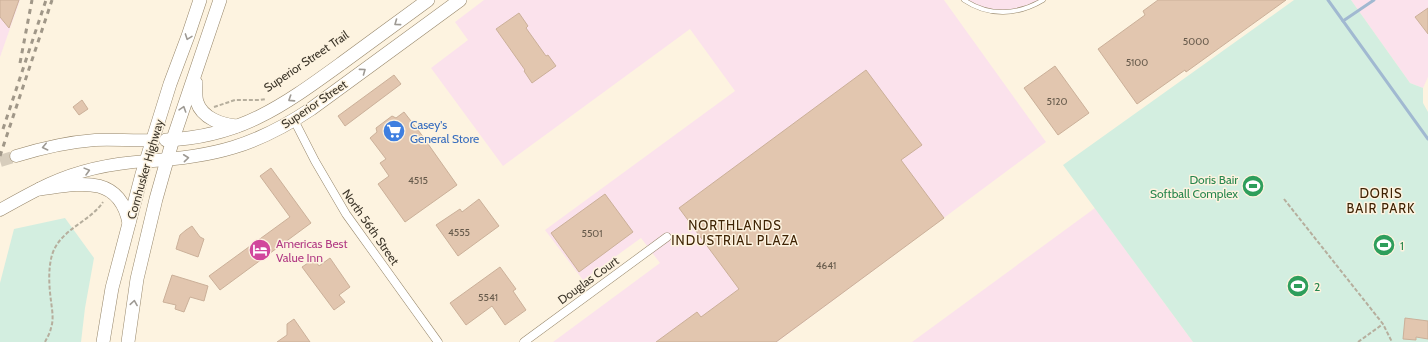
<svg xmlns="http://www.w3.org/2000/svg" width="1428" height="342" viewBox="0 0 1428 342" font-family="Cabin,sans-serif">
  <rect width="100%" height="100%" fill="#fdf3e0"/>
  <!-- industrial -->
  <g fill="#fbe2ec">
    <polygon points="0,0 20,0 0,57"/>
    <polygon points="484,0 944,0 1046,142 777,342 553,342 660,263 641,238 583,280 545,230 735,91 690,29 503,166 431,68 468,40 455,22"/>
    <polygon points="964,0 1043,0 1011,12 986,10"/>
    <polygon points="1351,0 1428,0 1428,77 1423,88 1410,83"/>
    <polygon points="1095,208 1193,342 912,342"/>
  </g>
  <!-- green -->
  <g fill="#d3eee0">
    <polygon points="1294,0 1351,0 1410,83 1423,88 1423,103 1428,112 1428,342 1193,342 1063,165"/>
    <polygon points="65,218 94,258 85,308 81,342 0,342 0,283 14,229"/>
  </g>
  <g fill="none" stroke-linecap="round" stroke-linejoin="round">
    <!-- stream -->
    <g stroke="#a1b9d1" stroke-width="3">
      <polyline points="1328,0 1428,139"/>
      <polyline points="1343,21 1374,0"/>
    </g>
  </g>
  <!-- building -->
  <g fill="#e2c6af" stroke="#cbb099">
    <polygon points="0,0 19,0 9,28 0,17"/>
    <polygon points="1158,0 1286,0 1186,72 1185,70 1137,104 1098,49 1145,15 1143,11"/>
    <polygon points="1428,8 1428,34 1415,17"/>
    <polygon points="519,13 528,26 526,28 546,56 548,55 556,66 532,83 524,71 525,70 496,29"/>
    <polygon points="1055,66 1089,113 1058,135 1024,88"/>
    <polygon points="866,70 922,145 901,160 944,218 776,342 656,342 697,312 701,317 739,289 679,208"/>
    <polygon points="394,75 401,84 345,126 338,116"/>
    <polygon points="82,100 88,109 79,115 73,107"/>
    <polygon points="404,112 421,134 457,185 405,222 378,184 389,176 380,163 386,159 370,138 377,132 376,128 392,116 396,118"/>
    <polygon points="271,168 311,223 220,290 209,276 290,217 260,176"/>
    <polygon points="605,194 633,232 579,272 551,233"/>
    <polygon points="479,199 499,226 458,256 436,225 460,209 462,212"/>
    <polygon points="192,226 200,237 204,239 198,257 176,249 180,235 186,230"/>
    <polygon points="330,258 350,287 339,295 345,302 334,310 302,267 314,259 319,266"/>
    <polygon points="500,267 516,289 513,291 526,310 505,325 492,306 466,325 450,303"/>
    <polygon points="172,275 208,286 204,301 190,297 184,312 175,309 176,305 163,302"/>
    <polygon points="1405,318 1428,321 1428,339 1416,337 1416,340 1403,339"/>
    <polygon points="294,319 310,342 277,342 287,335 287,324"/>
  </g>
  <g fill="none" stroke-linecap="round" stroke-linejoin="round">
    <!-- secondary-tunnel -->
    <polyline stroke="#d7cdbc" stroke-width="12" stroke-dasharray="12 6" stroke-linecap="butt" points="0,161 16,156"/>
    <!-- service casing -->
    <g stroke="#96866a" stroke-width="5">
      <path id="service" d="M 964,0 C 989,17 1018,15 1043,0"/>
    </g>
    <!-- minor casing -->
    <g stroke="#96866a" stroke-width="9">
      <g id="minor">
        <polyline points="294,120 315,161 346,214 438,342"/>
        <polyline points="524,342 667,237"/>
      </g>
    </g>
    <!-- secondary casing -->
    <g stroke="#96866a" stroke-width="13">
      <g id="secondary">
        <path d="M 16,156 C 42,148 68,142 95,140 C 114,139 134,141 154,140"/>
        <path d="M 0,210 C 16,201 32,192 49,184 C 79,170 114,163 147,161"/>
      </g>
    </g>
    <!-- primary casing -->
    <g stroke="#96866a" stroke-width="14">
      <g id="primary">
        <path d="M 196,83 C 196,89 195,96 197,102 C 202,118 222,125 237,126"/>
        <path d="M 166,140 C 241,137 284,105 342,63 C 371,42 399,21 428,0"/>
        <path d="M 147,161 C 213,157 256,146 311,109 L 460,0"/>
        <path d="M 40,189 C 78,184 119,173 129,223"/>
        <polyline points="103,342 112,288 142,174 170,84 188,36 200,0"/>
        <polyline points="128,342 137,279 156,199 173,139 220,0"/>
      </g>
    </g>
    <!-- path -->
    <g stroke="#b6ae9d" stroke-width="2" stroke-dasharray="4 2" stroke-linecap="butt">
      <polyline points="214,107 235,100 260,100 266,99"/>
      <polyline points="1284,199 1383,324 1392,342"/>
      <path d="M 45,342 C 47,338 50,333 51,328 C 54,319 52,310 51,301 C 49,286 48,269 52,255 C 60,229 90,222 103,202"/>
      <polyline points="1358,342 1383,324"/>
    </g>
    <!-- service -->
    <use href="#service" stroke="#fff" stroke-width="4"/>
    <!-- minor -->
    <use href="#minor" stroke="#fff" stroke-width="8"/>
    <!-- secondary -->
    <use href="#secondary" stroke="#fff" stroke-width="12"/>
    <!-- primary -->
    <use href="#primary" stroke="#fff" stroke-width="13"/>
    <!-- rail -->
    <g stroke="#a09788" stroke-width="3" stroke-dasharray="5 5" stroke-linecap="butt">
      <polyline points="20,63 32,0"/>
      <polyline points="3,129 46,0"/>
      <polyline points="0,156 52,0"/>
    </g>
  </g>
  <!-- one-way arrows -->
  <defs><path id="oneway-chevron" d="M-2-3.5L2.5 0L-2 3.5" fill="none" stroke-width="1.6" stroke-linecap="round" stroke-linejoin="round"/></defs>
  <g stroke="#9e9a94">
    <use href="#oneway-chevron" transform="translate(397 23) rotate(144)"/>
    <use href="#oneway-chevron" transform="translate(188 37) rotate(110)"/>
    <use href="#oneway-chevron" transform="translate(363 71) rotate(-36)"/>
    <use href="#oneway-chevron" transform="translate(291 99) rotate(147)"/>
    <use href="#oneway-chevron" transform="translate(183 109) rotate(-72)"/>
    <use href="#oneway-chevron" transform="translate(45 147) rotate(167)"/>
    <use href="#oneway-chevron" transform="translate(186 158) rotate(-6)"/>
    <use href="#oneway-chevron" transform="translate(87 171) rotate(-15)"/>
    <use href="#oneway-chevron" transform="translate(134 303) rotate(-81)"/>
  </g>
  <!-- icons -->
  <defs>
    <g id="supermarket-disc" transform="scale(1.15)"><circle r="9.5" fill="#3f7fe0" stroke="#fdf3e0"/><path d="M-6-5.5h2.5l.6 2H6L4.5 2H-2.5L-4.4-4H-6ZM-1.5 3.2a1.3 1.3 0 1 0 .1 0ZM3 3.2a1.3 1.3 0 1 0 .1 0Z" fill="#fff"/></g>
    <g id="stadium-disc" transform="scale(1.15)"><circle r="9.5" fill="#2e9e5b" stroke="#fdf3e0"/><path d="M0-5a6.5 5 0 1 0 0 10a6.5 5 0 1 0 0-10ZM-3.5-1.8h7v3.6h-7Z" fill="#fff"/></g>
    <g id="hotel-disc" transform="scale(1.15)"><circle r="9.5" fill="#d1479c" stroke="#fdf3e0"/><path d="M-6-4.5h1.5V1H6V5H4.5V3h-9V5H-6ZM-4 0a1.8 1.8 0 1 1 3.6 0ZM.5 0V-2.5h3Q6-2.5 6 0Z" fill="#fff"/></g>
  </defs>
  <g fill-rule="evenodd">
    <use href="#supermarket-disc" x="394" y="131"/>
    <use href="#stadium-disc" x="1253" y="186"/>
    <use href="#stadium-disc" x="1384" y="245"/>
    <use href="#hotel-disc" x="260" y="250"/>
    <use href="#stadium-disc" x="1298" y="286"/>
  </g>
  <g text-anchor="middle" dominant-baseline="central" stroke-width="3" stroke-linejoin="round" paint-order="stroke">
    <!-- number labels -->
    <g font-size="10" fill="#665a4b">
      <text x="1196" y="41">5000</text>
      <text x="1137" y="62">5100</text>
      <text x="1057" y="101">5120</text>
      <text x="418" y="180">4515</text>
      <text x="459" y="232">4555</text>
      <text x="592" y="233">5501</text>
      <text x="826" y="265">4641</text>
      <text x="488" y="297">5541</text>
    </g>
    <!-- street labels -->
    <g font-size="12" fill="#3d362a" stroke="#fdf3e0">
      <text transform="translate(306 61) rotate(-34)">Superior Street Trail</text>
      <text transform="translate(314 104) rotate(-34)">Superior Street</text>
      <text transform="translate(145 169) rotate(-74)">Cornhusker Highway</text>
      <text transform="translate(371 227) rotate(55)">North 56th Street</text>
      <text transform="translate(588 280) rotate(-36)">Douglas Court</text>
    </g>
    <!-- shop labels -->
    <g font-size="12" fill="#366cbe" stroke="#fdf3e0" text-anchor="start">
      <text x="410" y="124">Casey's<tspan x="410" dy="14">General Store</tspan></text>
    </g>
    <!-- leisure labels -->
    <g font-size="12" fill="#27864d" stroke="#fdf3e0" text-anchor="start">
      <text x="1238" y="179" text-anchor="end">Doris Bair<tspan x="1238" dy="14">Softball Complex</tspan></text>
      <text x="1400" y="245">1</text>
      <text x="1314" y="286">2</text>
    </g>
    <!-- hotel labels -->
    <g font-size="12" fill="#b23c85" stroke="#fdf3e0" text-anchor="start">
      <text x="276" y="243">Americas Best<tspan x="276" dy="14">Value Inn</tspan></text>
    </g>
    <!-- neighbourhood labels -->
    <g font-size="13" letter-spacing="1" fill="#3f2304" stroke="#fdf3e0">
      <text x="1381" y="193">DORIS<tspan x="1381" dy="15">BAIR PARK</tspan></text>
      <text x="735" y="225">NORTHLANDS<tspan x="735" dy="15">INDUSTRIAL PLAZA</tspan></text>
    </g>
  </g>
</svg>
